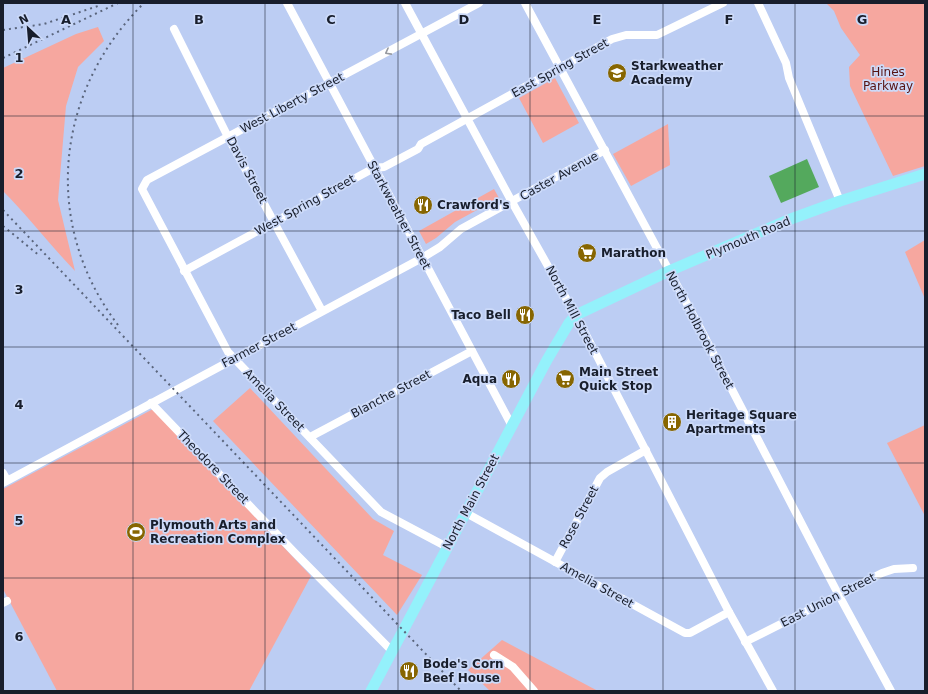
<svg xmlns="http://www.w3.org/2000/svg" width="928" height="694" viewBox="0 0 928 694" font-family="'DejaVu Sans',sans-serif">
  <rect width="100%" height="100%" fill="#bccdf3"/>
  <!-- green -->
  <g fill="#f6a79f">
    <polygon points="826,3 925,3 925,166 893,176 850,86 849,67 860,55 841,28 834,11"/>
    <path d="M 98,27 L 104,41 L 78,67 L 66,106 L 58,200 L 75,271 C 50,245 28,216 3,191 L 3,68 L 76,34 Z"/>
    <polygon points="555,78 579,123 543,143 519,98"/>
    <polygon points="668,124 670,165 631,186 613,154"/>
    <polygon points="494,189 499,198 455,222 436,238 426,244 419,231"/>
    <polygon points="925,240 925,299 905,252"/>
    <polygon points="250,388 373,519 394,531 383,555 422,575 397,615 213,421"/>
    <polygon points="153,409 311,576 249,691 57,691 3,589 3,489"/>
    <polygon points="925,425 925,516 887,443"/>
    <polygon points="502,640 598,691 490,691 468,670"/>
  </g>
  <!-- water -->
  <polygon fill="#54a95d" points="807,159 819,187 781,203 769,176"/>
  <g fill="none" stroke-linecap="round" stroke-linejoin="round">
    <!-- minor -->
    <g stroke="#fff" stroke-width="8">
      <polyline points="287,3 512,426"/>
      <polyline points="405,3 512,202 581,325 729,612 773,691"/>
      <polyline points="525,3 700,328 835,588 891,691"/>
      <polyline points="758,3 786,63 789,78 840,201"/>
      <polyline points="174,29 228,137 322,311"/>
      <polyline points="184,271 374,168 384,167 418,149 421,144 612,39 626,35 657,35 723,3"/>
      <polyline points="151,403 295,553 392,651"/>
      <polyline points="310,437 472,351"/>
      <polyline points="3,473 7,480"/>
      <polyline points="3,483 422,258 440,247 461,229 605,150"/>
      <polyline points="466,513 685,633 690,633 729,612"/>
      <polyline points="447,547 381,512 228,352 142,189 147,180 479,3"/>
      <polyline points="555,562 600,478 607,472 646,450"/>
      <polyline points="3,603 7,601"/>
      <polyline points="745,642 882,573 894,569 913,568"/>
      <polyline points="494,655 513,667 534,691"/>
    </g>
    <!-- major -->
    <polyline stroke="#94f1fb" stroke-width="11" points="371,691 547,360 569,323 576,315 669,271 788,220 840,201 925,174"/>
    <!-- rail -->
    <g stroke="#5a657c" stroke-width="2" stroke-dasharray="2 4" stroke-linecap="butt">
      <polyline points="3,30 44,24 101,5"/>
      <polyline points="3,58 118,3"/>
      <polyline points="3,210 461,691"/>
      <polyline points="3,226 40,256"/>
      <path d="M 118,325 C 41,224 55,91 144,3"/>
    </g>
  </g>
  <!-- one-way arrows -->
  <defs><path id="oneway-chevron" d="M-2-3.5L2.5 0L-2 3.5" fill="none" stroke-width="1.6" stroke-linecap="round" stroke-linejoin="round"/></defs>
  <use stroke="#979aa0" href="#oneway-chevron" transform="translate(388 52) rotate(152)"/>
  <!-- grid -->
  <path fill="none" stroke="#181e2c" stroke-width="1" stroke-opacity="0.55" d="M 133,3 L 133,691M 265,3 L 265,691M 398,3 L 398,691M 530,3 L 530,691M 663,3 L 663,691M 795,3 L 795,691M 3,116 L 925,116M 3,231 L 925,231M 3,347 L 925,347M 3,463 L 925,463M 3,578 L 925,578"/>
  <!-- icons -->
  <defs>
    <g id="school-disc" transform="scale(1)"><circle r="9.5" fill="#876601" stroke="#ccdaf9"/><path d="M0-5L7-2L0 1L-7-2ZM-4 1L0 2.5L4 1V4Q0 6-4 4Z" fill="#fff"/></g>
    <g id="restaurant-disc" transform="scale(1)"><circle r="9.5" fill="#876601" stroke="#ccdaf9"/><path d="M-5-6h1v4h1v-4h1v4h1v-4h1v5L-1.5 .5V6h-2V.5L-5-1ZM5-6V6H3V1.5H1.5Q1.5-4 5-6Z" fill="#fff"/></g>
    <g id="supermarket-disc" transform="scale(1)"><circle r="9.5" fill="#876601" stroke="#ccdaf9"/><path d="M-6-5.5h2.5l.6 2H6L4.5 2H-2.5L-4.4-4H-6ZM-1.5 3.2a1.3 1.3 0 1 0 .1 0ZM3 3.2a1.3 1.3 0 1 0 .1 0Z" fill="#fff"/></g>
    <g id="building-disc" transform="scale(1)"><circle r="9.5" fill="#876601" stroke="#ccdaf9"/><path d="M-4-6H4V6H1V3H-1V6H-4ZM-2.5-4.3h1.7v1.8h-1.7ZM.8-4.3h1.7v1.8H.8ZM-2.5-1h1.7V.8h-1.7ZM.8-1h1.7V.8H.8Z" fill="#fff"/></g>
    <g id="stadium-disc" transform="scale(1)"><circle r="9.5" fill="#876601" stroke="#ccdaf9"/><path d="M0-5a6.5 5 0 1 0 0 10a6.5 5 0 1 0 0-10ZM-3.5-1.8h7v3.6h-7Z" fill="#fff"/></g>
  </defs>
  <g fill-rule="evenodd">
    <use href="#school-disc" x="617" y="73"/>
    <use href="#restaurant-disc" x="423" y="205"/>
    <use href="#supermarket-disc" x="587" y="253"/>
    <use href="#restaurant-disc" x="525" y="315"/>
    <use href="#restaurant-disc" x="511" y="379"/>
    <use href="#supermarket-disc" x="565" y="379"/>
    <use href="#building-disc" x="672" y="422"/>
    <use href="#stadium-disc" x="136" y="532"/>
    <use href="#restaurant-disc" x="409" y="671"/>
  </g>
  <g text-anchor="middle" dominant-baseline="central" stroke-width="3.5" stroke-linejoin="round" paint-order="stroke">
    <!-- poi labels -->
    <g font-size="12" font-weight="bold" fill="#181e2c" stroke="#ccdaf9" text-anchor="start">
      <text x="631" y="66">Starkweather<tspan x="631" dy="14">Academy</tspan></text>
      <text x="437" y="205">Crawford's</text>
      <text x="601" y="253">Marathon</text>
      <text x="511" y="315" text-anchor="end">Taco Bell</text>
      <text x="579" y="372">Main Street<tspan x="579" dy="14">Quick Stop</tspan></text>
      <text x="497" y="379" text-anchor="end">Aqua</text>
      <text x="686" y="415">Heritage Square<tspan x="686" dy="14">Apartments</tspan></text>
      <text x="150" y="525">Plymouth Arts and<tspan x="150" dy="14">Recreation Complex</tspan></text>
      <text x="423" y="664">Bode's Corn<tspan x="423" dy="14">Beef House</tspan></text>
    </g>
    <!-- street labels -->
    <g font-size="12" fill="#181e2c" stroke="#ccdaf9">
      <text transform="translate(560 68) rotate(-29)">East Spring Street</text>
      <text transform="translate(292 103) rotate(-28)">West Liberty Street</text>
      <text transform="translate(247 170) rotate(62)">Davis Street</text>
      <text transform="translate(559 176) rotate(-29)">Caster Avenue</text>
      <text transform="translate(305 205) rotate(-29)">West Spring Street</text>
      <text transform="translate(399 215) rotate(62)">Starkweather Street</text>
      <text transform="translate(748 238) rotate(-23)">Plymouth Road</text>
      <text transform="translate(572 310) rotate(62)">North Mill Street</text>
      <text transform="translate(700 330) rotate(62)">North Holbrook Street</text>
      <text transform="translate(259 345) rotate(-28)">Farmer Street</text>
      <text transform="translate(391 394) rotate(-28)">Blanche Street</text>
      <text transform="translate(274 400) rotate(46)">Amelia Street</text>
      <text transform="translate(213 467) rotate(46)">Theodore Street</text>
      <text transform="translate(471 502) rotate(-62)">North Main Street</text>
      <text transform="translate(579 517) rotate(-62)">Rose Street</text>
      <text transform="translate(597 585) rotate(29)">Amelia Street</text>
      <text transform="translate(828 600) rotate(-27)">East Union Street</text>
    </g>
    <!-- park labels -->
    <g font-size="12" fill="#571211" stroke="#ccdaf9">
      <text x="888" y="72">Hines<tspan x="888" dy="14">Parkway</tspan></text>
    </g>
  </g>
  <g font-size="13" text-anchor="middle" font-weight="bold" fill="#181e2c" stroke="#ccdaf9" stroke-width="3.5" stroke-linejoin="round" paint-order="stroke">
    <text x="66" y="24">A</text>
    <text x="199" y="24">B</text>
    <text x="331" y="24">C</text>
    <text x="464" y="24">D</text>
    <text x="597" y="24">E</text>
    <text x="729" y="24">F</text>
    <text x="862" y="24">G</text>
    <text x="19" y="62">1</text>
    <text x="19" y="178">2</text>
    <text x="19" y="294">3</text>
    <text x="19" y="409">4</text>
    <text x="19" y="525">5</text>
    <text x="19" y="641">6</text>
  </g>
  <!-- border -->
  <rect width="928" height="694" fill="none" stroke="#181e2c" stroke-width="8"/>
  <!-- north arrow -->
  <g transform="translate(28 28) rotate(334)" stroke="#ccdaf9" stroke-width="3" paint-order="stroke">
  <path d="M0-3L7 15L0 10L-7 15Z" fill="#181e2c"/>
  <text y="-6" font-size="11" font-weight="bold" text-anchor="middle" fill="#181e2c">N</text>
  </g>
</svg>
